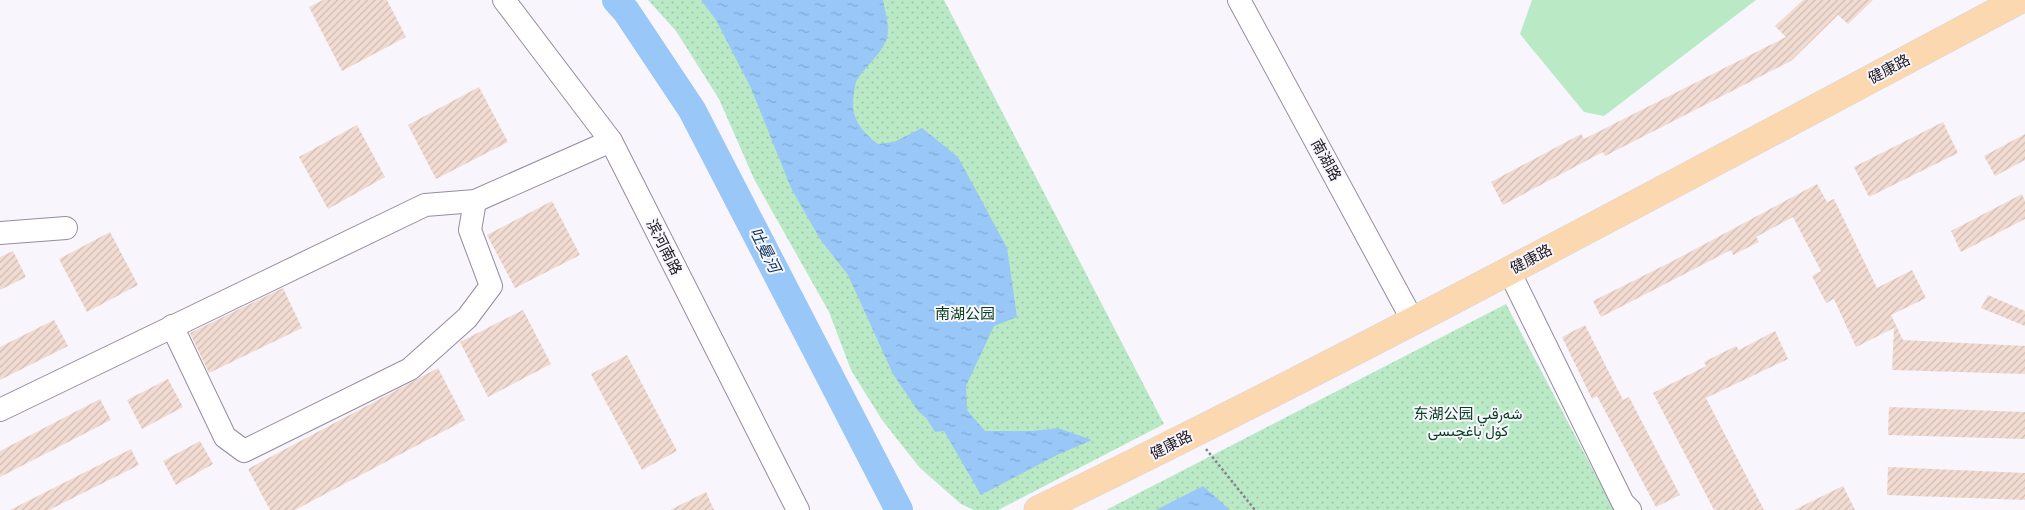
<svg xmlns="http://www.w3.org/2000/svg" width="2025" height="510" viewBox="0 0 2025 510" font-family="'Fira Sans Condensed',Vazirmatn,'Noto Sans SC',sans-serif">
  <defs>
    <pattern id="park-dots" width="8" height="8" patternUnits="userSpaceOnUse" patternTransform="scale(1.25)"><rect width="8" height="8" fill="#bae9c6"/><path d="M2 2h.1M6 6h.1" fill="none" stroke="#9fc7aa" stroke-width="1.8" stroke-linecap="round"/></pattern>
    <pattern id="water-ripples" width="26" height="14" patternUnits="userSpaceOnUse" patternTransform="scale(1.25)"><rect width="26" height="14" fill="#98c7f8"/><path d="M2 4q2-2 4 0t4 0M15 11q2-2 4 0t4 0" fill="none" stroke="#82aad4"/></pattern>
    <pattern id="building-hatch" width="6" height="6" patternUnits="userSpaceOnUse" patternTransform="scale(1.25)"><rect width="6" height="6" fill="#f2dcd2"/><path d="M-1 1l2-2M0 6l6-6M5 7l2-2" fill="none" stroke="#cfbcb4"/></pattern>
  </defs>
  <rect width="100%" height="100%" fill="#f9f5fd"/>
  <!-- park -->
  <g fill="url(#park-dots)">
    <polygon points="648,0 944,0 1164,424 998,510 974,510 961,504 920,468 882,420 851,370 829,312 754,179 719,99 676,31"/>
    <polygon points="1506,304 1614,510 1106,510"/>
  </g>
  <!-- pitch -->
  <polygon fill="#bae9c6" points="1532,0 1756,0 1604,116 1584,112 1520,34"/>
  <!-- water -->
  <g fill="url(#water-ripples)">
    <path d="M 701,0 L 883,0 C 885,12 890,26 887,38 C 883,52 866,66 858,78 C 855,82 855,88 854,93 C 849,116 861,131 878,144 L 894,142 L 922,128 L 958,157 L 1007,248 L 1017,317 L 994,326 L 966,386 L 967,410 L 985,431 L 1033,431 L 1058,428 L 1092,440 L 1057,455 L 981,495 L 944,431 L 935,432 L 927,419 L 918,411 L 893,374 L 848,275 L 820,239 L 791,188 L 751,88 L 716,20 Z"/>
    <polygon points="1203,486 1230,510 1156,510"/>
  </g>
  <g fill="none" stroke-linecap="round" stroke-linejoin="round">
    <!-- river -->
    <polyline stroke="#98c7f8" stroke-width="28" points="616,0 626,11 692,110 899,510"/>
  </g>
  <!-- building -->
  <g fill="url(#building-hatch)">
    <polygon points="323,0 387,0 406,37 342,71 309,7"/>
    <polygon points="1803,0 1873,0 1848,24 1838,15 1791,61 1605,156 1603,152 1503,205 1491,182 1581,134 1584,139 1786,37 1775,26"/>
    <polygon points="479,87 508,142 436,179 408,125"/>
    <polygon points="1943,122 1958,153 1869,197 1854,167"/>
    <polygon points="357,125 385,177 328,209 299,157"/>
    <polygon points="2025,134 2025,160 1995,176 1984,156"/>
    <polygon points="1817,184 1827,202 1834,199 1877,288 1912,270 1926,298 1891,315 1903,340 2025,346 2025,374 1892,370 1894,328 1856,347 1834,299 1826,303 1812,276 1821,271 1793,217 1756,237 1759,242 1733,255 1731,250 1601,317 1593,301 1673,261"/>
    <polygon points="2022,194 2025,201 2025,219 1961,252 1951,231"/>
    <polygon points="552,201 580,255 515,288 487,235"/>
    <polygon points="110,232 138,285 87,312 59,259"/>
    <polygon points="13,251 26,277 0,290 0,257"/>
    <polygon points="283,288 302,328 209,373 190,333"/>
    <polygon points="1988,295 2025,311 2025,326 1981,308"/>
    <polygon points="523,310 551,364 488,397 460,342"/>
    <polygon points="54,320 68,346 0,380 0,347"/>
    <polygon points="1585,325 1623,400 1629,397 1680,495 1656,507 1597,396 1592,399 1562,337"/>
    <polygon points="1775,331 1788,359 1706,398 1764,510 1714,510 1653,393 1706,366 1704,362 1736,346 1739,350"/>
    <polygon points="627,355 677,451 642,470 591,374"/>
    <polygon points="438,368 465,420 295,510 270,510 248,469"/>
    <polygon points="168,379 183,407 142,429 127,400"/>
    <polygon points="100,399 111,420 0,477 0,451"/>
    <polygon points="1889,407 2025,412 2025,439 1888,435"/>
    <polygon points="200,441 213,464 176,485 163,461"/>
    <polygon points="131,449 139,465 49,510 10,510"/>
    <polygon points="1888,467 2025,473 2025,500 1887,495"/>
    <polygon points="1843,486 1855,510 1794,510"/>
    <polygon points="706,492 714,510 670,510"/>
  </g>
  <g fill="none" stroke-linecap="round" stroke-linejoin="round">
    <!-- minor casing -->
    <g stroke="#958d9f" stroke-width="24">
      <g id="minor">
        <polyline points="504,0 611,141 798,510"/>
        <polyline points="1239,0 1413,321"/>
        <polyline points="0,233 66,228"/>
        <polyline points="1514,281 1623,503 1630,510"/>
        <polyline points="172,326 225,437 244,451 410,369 467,318 491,286 470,230 475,201"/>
        <polyline points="0,410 425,205 475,201 611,141"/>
      </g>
    </g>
    <!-- major casing -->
    <g stroke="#d6d5d7" stroke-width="29">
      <path id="major" d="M 1038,510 C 1369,349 1694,173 2019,0"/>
    </g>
    <!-- path -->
    <polyline stroke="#87838b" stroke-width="2.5" stroke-dasharray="2.5 2.5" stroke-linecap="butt" points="1206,449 1255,510"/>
    <!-- minor -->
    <use href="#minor" stroke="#fff" stroke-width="22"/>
    <!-- major -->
    <use href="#major" stroke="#fbd8af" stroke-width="28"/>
  </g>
  <g text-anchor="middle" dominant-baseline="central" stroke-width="4" stroke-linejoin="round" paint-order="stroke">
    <!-- street labels -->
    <g font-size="15" fill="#1b181f" stroke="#f9f5fd">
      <text transform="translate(1889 69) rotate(-28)">健康路</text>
      <text transform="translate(1326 160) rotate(61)">南湖路</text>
      <text transform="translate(664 247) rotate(63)">滨河南路</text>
      <text transform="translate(1531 259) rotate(-28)">健康路</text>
      <text transform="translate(1171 445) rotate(-27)">健康路</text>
    </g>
    <!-- park labels -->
    <g font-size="15" fill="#033f1d" stroke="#f9f5fd">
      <text x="965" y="314">南湖公园</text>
      <text x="1468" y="414">东湖公园 شەرقىي<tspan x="1468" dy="17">كۆل باغچىسى</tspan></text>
    </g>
    <!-- water labels -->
    <g font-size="16" font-style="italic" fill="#0b375d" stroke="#f9f5fd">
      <text transform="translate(765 250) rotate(63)">吐曼河</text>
    </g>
  </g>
</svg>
